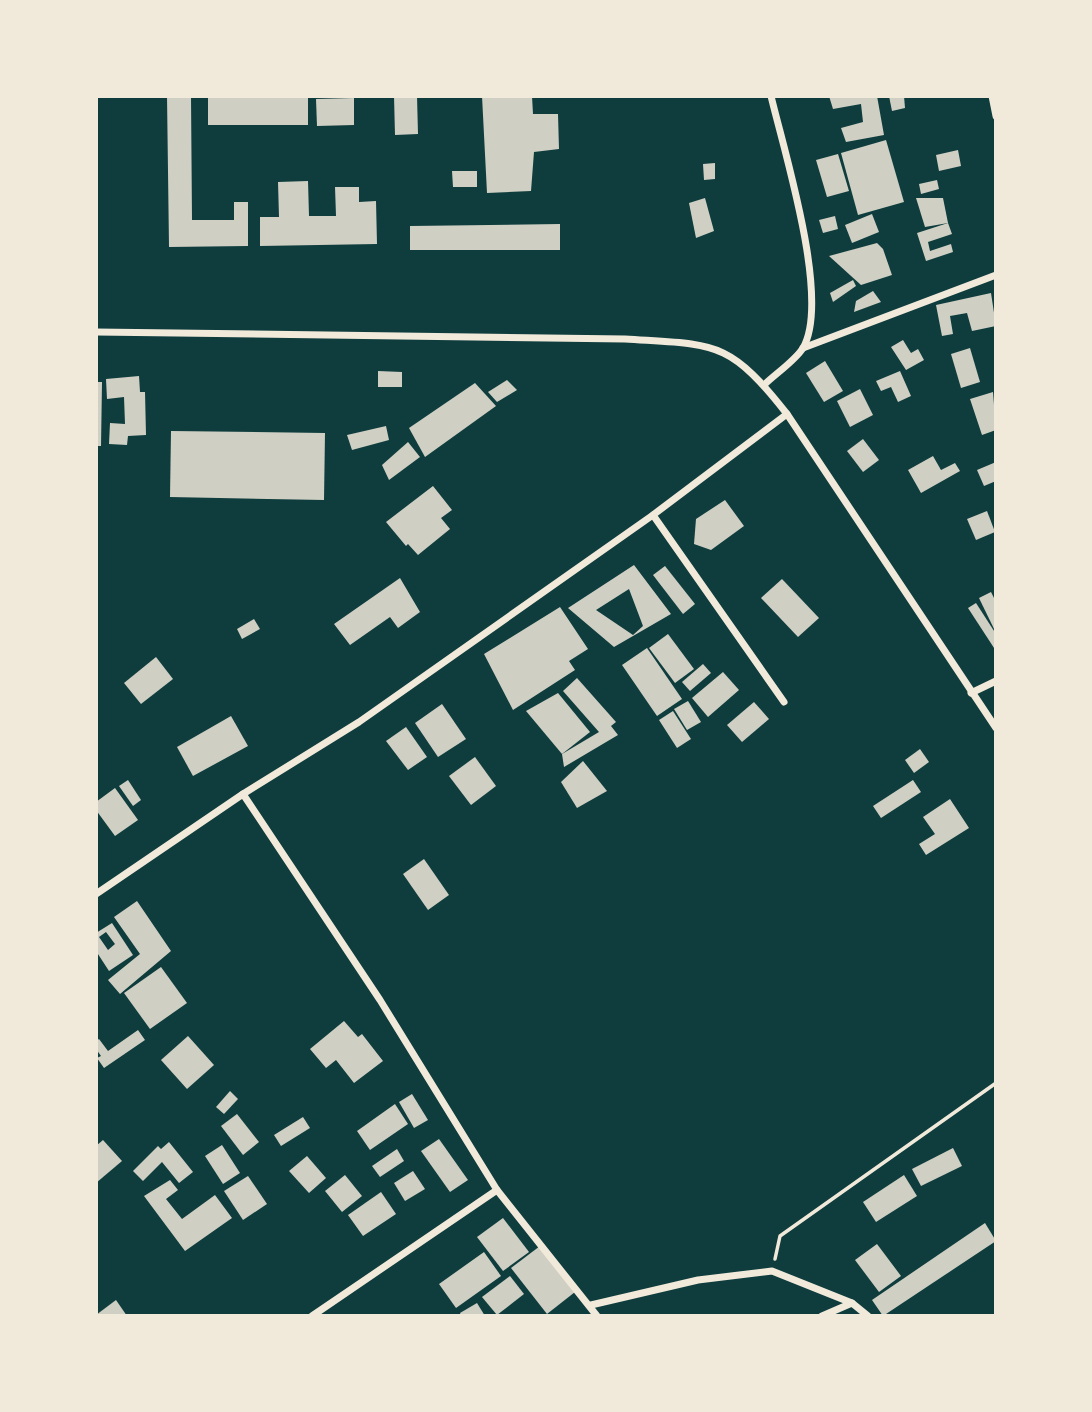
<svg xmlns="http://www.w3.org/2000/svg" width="1092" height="1412" viewBox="0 0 1092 1412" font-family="Barlow,sans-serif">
  <rect width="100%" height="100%" fill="#0f3d3e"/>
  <!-- building -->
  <g fill="#cfcfc3" fill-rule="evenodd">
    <polygon points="167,96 191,96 192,220 234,220 234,202 248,202 248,246 169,247"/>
    <rect x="208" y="96" width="100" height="29"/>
    <polygon points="394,96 417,96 418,134 395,135"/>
    <polygon points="482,96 532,96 533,114 558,114 559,149 534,152 531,191 487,193"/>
    <polygon points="829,96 877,96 884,135 846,142 841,128 863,122 861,104 833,109"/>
    <polygon points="889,96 904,96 905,108 892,111"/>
    <polygon points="354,98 354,125 317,126 316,99"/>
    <polygon points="886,140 904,202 858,215 841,153"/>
    <polygon points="958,150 961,166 939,171 936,155"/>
    <polygon points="838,154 849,191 827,197 816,160"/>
    <polygon points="715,163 715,179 704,180 703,164"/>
    <polygon points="452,171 477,171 477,187 453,187"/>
    <polygon points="937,180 939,189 921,194 919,184"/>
    <polygon points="308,181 309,216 336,216 335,187 359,187 359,202 376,201 377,244 260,246 260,217 279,217 278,182"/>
    <polygon points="705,198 714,231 696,238 689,203"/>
    <polygon points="916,198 943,198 948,223 925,227"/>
    <polygon points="872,214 879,232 852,243 845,225"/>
    <polygon points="835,216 838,229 823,233 819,220"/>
    <polygon points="948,223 952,234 928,242 930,251 951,244 953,252 926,261 917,233"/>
    <polygon points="560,224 560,250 410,250 410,226"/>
    <polygon points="877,243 883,249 892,275 861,285 829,256"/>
    <polygon points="853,280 856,286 833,302 830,293"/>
    <polygon points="873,291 881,302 854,312 856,301"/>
    <polygon points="991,293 996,326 972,331 967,313 950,316 953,334 942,336 936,305"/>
    <polygon points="903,340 911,353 918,349 924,360 906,370 891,347"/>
    <polygon points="970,348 980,382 961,388 951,354"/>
    <polygon points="825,361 843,391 824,402 806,373"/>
    <polygon points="378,371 402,372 402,387 378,387"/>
    <polygon points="900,371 911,396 898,402 891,387 881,391 876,381"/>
    <polygon points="139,376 140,392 145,392 146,435 128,436 127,445 109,444 110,423 125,424 124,397 107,399 106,379"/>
    <polygon points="507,380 517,390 497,402 488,392"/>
    <polygon points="96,382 102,382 101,446 96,446"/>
    <polygon points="475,383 496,406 425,457 409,428"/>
    <polygon points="860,389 873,415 850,427 837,401"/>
    <polygon points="993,392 996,430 982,435 970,399"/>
    <polygon points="386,426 389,440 352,450 347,435"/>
    <polygon points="171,431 325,433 324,500 170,497"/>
    <polygon points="863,439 879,460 863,472 847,451"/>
    <polygon points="408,442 420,457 389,480 382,465"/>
    <polygon points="933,456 941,470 955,463 960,471 921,493 908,470"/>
    <polygon points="996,462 996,481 984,486 977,470"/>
    <polygon points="433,486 452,510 441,518 450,529 418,555 408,544 406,546 386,522"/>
    <polygon points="725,500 744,526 711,550 694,544 696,519"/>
    <polygon points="987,511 995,532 976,540 967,519"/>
    <path d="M 634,565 L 671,614 L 614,647 L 568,608 ZM 629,589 L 643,626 L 633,635 L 596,610 Z"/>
    <polygon points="665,566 695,604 683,614 653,575"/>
    <polygon points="400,578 420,612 398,628 390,617 350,645 334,624"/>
    <polygon points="782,579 819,618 798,637 761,598"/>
    <polygon points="991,592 996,602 996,633 979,598"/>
    <polygon points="976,603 996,634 996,651 968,608"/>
    <polygon points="560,607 588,649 569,661 575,670 513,710 484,654"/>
    <polygon points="254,619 260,629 242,639 237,629"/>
    <polygon points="668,634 694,669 675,683 649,648"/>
    <polygon points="647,648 682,699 657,716 622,665"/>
    <polygon points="156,657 173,679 141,704 124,683"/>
    <polygon points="703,664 711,673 690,691 682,682"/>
    <polygon points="723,672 739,690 708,717 692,698"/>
    <polygon points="577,678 616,722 611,726 618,735 564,767 562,754 599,732 563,691"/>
    <polygon points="558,693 590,732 562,754 526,711"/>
    <polygon points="688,701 701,722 687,730 674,709"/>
    <polygon points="754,702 769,719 742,742 727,725"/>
    <polygon points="442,704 466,739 438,757 415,723"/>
    <polygon points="673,711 691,739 677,748 659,720"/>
    <polygon points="231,716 248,746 193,776 177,747"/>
    <polygon points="406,727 427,757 408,770 386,741"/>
    <polygon points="920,749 929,762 914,773 905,760"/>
    <polygon points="475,757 496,786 471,805 449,776"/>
    <polygon points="583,761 607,791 577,808 561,782"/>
    <polygon points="128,780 141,800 133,806 119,786"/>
    <polygon points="913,780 921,792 881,818 873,806"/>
    <polygon points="115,788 138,820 115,836 96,810 96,802"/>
    <polygon points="950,799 969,828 926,855 919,844 935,834 923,817"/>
    <polygon points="424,859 449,895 428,910 403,874"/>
    <polygon points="137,901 171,951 120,994 108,980 140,954 114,917"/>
    <path d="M 112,923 L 133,955 L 109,971 L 96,951 L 96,933 ZM 106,932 L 115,944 L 108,950 L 99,937 Z"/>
    <polygon points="161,967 187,1003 150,1029 124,993"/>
    <polygon points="344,1021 358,1037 362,1034 383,1061 354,1083 336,1060 326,1068 310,1049"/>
    <polygon points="138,1030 145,1040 104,1068 97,1058 101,1056 96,1049 96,1041 99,1039 108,1051"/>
    <polygon points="188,1036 214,1065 187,1089 161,1060"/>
    <polygon points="230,1091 238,1099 224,1114 216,1107"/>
    <polygon points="412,1094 428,1120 414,1128 399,1102"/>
    <polygon points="395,1104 408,1124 370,1150 357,1131"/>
    <polygon points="237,1114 259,1142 243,1155 221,1126"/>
    <polygon points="303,1117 310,1128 281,1146 274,1135"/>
    <polygon points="439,1139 468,1180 450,1192 421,1151"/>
    <polygon points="103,1140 122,1161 96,1183 96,1146"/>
    <polygon points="169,1142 193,1172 179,1183 162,1162 143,1181 133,1171 158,1146 161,1149"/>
    <polygon points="222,1145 240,1173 223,1184 205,1156"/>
    <polygon points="953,1148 962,1166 921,1186 912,1169"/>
    <polygon points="397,1149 404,1161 380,1177 372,1166"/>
    <polygon points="307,1156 326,1178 309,1193 289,1171"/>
    <polygon points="413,1171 425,1189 405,1201 394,1183"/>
    <polygon points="345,1175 362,1196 342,1212 325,1191"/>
    <polygon points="904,1175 917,1196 876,1222 863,1202"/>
    <polygon points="248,1176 267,1204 243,1220 224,1191"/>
    <polygon points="170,1180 178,1190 166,1199 182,1219 215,1195 232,1218 185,1251 144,1196"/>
    <polygon points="381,1192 396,1214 363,1236 348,1215"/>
    <polygon points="503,1218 529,1252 503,1271 477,1237"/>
    <polygon points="985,1223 996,1241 883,1316 872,1300"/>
    <polygon points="877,1244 901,1276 879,1292 855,1260"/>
    <polygon points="540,1246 575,1292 547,1314 511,1268"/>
    <polygon points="484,1252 501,1276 456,1308 439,1284"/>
    <polygon points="510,1276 524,1294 497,1315 482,1297"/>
    <polygon points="116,1300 127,1316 96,1316 96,1315"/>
    <polygon points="477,1303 485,1316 461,1316 460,1313"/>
  </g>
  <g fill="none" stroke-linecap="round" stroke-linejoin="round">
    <!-- path -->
    <polyline stroke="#f1e9da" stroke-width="3.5" points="775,1259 780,1236 996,1083"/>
    <!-- minor -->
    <g stroke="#f1e9da" stroke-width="7">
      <polyline points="992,96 996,116"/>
      <path d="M 96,332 L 625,339 C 716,345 728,339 787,414 L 996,728"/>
      <polyline points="803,348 996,275"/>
      <path d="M 764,385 C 775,374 795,361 803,348 C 831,300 784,151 771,96"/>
      <polyline points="653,515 784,702"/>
      <polyline points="971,693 996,681"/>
      <polyline points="243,794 380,1000 497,1190 597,1316"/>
      <polyline points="96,894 243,794 359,722 653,515 787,414"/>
      <polyline points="591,1305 698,1280 772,1271 852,1303"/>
      <polyline points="312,1316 497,1190"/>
      <polyline points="822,1316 852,1303 868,1316"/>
    </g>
  </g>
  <!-- border -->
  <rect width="1092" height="1412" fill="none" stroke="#f1e9da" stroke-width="196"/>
</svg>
